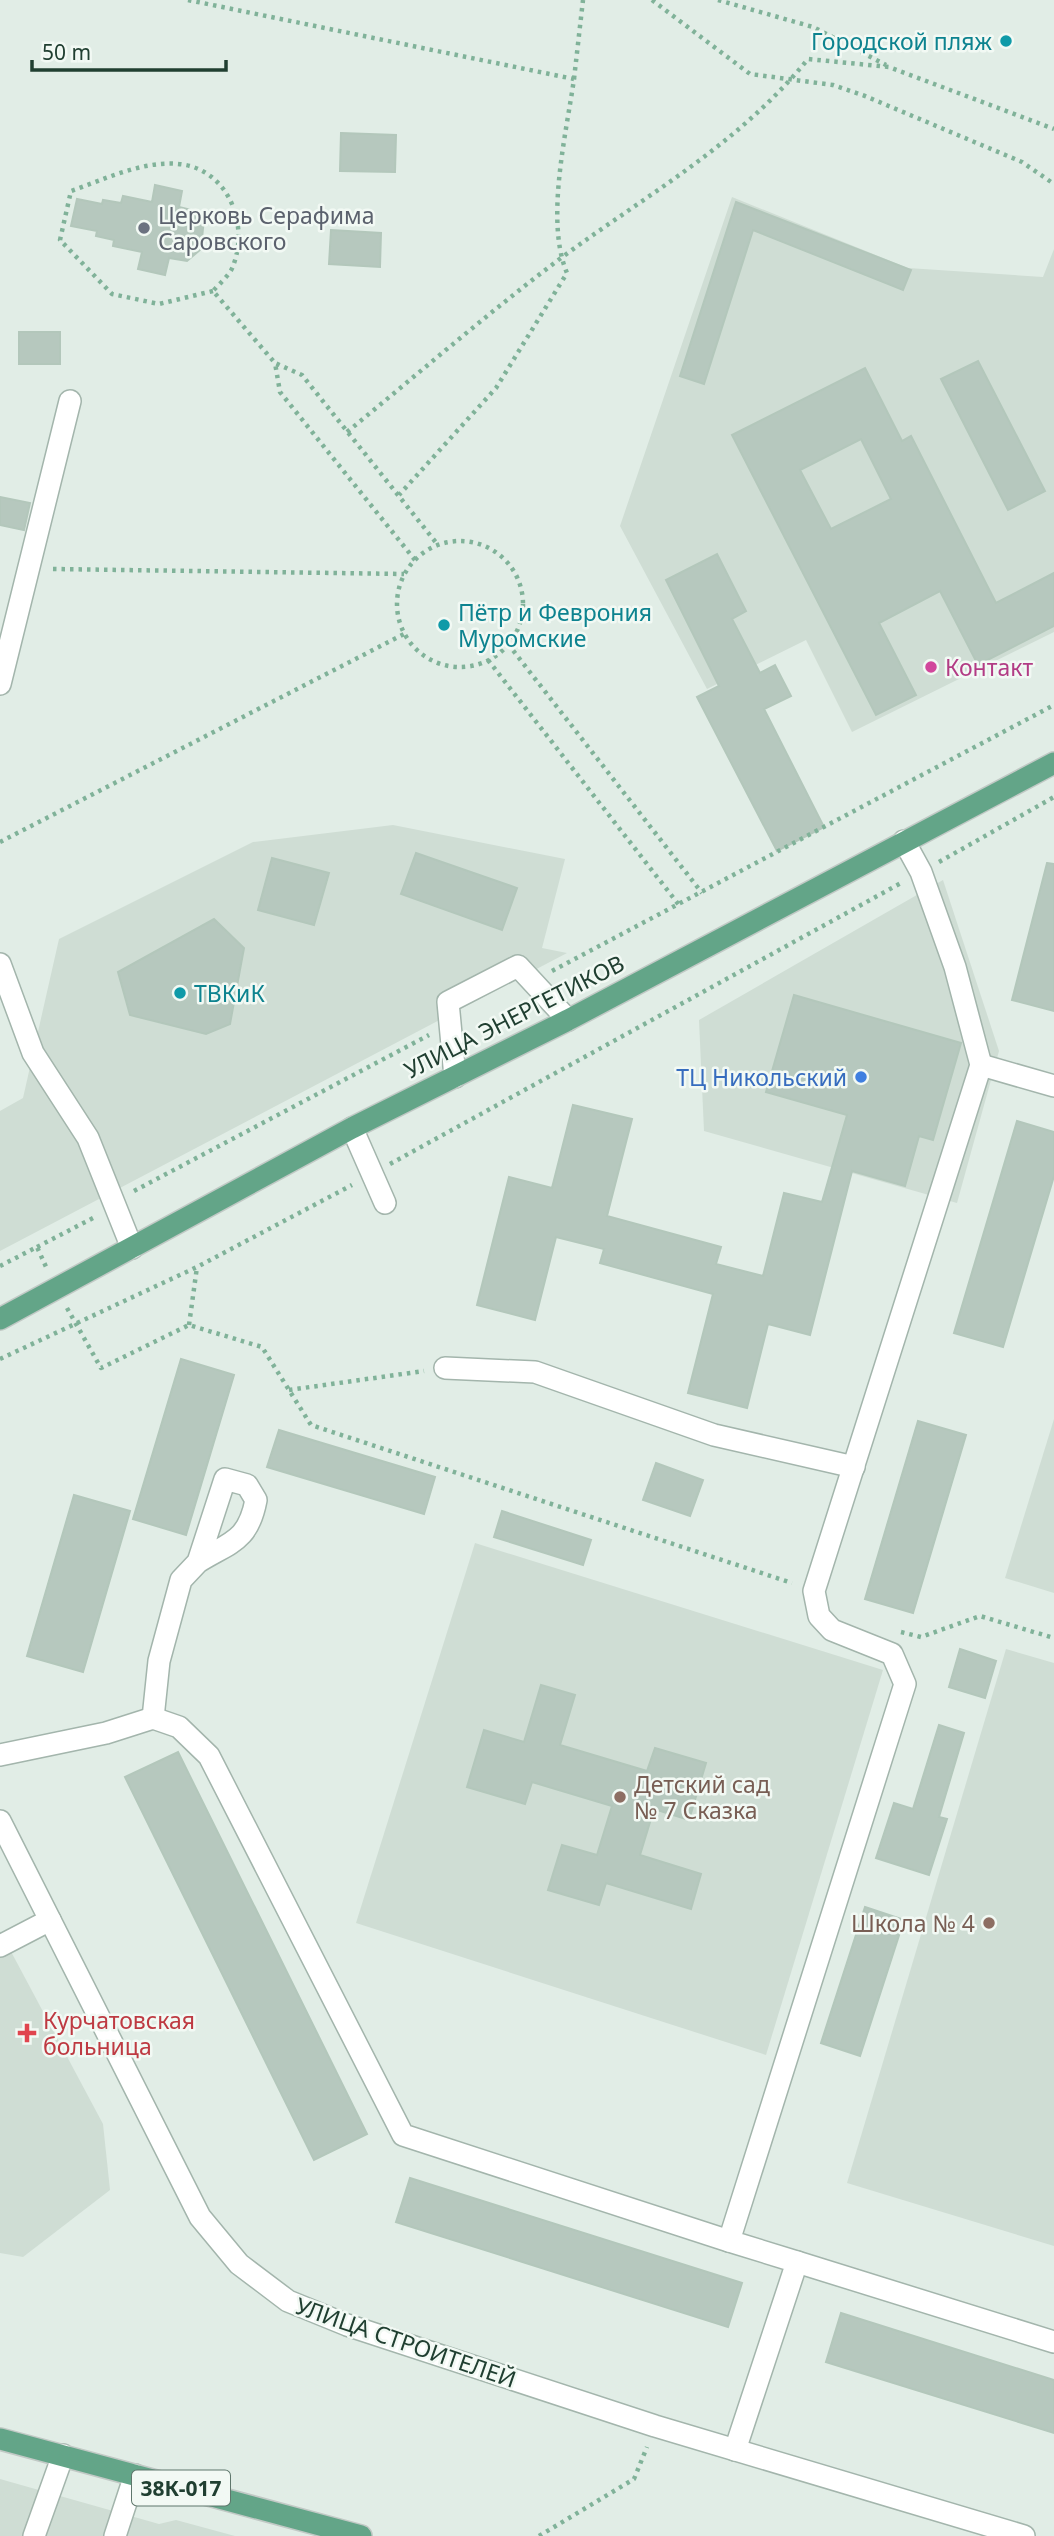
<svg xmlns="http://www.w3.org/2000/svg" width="1054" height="2536" viewBox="0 0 1054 2536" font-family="'Noto Sans',sans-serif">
  <rect width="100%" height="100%" fill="#e1ede6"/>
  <!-- built -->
  <g fill="#cfddd4">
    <polygon points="732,197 908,268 1043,277 1054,249 1054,632 852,732 806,640 707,689 620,526"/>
    <polygon points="393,825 565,859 542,948 567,953 0,1251 0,1111 23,1098 59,939 253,842"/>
    <polygon points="943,880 999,1051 957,1203 704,1131 699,1020"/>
    <polygon points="1054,1419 1054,1593 1005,1578"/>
    <polygon points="475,1543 883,1670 766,2055 356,1923"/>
    <polygon points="1006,1649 1054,1663 1054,2246 847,2183"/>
    <polygon points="0,1931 103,2124 110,2190 23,2257 0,2253"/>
    <polygon points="0,2479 159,2524 176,2520 235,2536 0,2536"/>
  </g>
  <!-- building -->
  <g fill="#b6c8be" stroke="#b3c7bb" stroke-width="2" fill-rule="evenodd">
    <polygon points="341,133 396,135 395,172 340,171"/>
    <polygon points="155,185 182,191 179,207 195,211 204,218 201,249 187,261 169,258 165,275 138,269 142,252 113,246 114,240 96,236 97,231 71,226 77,199 102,204 103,200 121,203 123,196 152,202"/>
    <polygon points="736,202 911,270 903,290 753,230 704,384 680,376"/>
    <polygon points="331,230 381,233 380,267 329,264"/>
    <rect x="19" y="332" width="41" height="32"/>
    <polygon points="978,361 1045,491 1008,510 941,379"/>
    <path d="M 865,368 L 902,441 L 911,436 L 996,603 L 1054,573 L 1054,626 L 978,665 L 940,591 L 879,623 L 916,695 L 876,715 L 732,435 ZM 861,439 L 891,499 L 831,529 L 800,470 Z"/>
    <polygon points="0,497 30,503 24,530 0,525"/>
    <polygon points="717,554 746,611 732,619 760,673 775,665 791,696 764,709 824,827 777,851 697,697 719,686 666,580"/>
    <polygon points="416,853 517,888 502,930 401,894"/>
    <polygon points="272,858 329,873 314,925 258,910"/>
    <polygon points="1047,863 1054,864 1054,1011 1012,1000"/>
    <polygon points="214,919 244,948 230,1024 206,1034 130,1015 118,972"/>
    <polygon points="794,995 961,1043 933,1140 919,1136 905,1186 852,1171 810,1335 768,1324 747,1408 688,1393 713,1294 600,1263 604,1249 556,1237 535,1320 477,1305 509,1177 552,1188 573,1105 632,1119 607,1216 721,1247 716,1264 763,1276 784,1193 822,1202 847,1115 766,1092"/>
    <polygon points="1017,1121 1054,1132 1054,1176 1003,1347 954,1333"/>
    <polygon points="181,1359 234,1375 186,1535 133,1519"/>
    <polygon points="918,1421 966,1435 913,1613 865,1599"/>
    <polygon points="279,1430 435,1477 424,1514 267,1467"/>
    <polygon points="656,1463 703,1480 690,1516 643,1500"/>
    <polygon points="74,1495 130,1511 83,1672 27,1656"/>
    <polygon points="502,1511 591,1540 583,1565 494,1537"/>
    <polygon points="960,1649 996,1661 985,1698 949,1687"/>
    <polygon points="541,1685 575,1695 560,1745 647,1771 655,1748 706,1763 689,1820 654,1809 640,1855 701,1874 691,1909 606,1883 599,1905 548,1890 562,1845 597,1855 612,1806 532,1782 525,1804 467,1787 484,1730 524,1742"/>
    <polygon points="939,1725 964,1733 939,1817 947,1819 929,1875 876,1858 894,1803 913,1809"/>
    <polygon points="178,1752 367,2134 314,2160 125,1777"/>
    <polygon points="865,1907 904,1920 860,2056 821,2043"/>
    <polygon points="410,2178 742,2283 728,2327 396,2222"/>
    <polygon points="841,2313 1054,2380 1054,2433 826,2362"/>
  </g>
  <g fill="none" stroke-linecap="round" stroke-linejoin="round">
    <!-- minor casing -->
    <g stroke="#a3b5ac" stroke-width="24">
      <g id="minor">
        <polyline points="0,684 70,401"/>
        <polyline points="0,964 33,1053 88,1138 132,1248"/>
        <polyline points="981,1065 1054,1086"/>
        <polyline points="455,1077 448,1002 518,966 568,1020"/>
        <polyline points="352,1128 385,1203"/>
        <polyline points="445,1368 535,1372 714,1435 854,1467"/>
        <path d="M 153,1718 L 159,1661 L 181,1580 L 198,1562 L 225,1479 L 247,1485 L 256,1500 C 248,1542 230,1542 198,1562"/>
        <polyline points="0,1755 106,1733 153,1718 179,1727 209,1756 403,2135 729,2241"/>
        <polyline points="0,1821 200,2217 239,2264 288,2301 347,2325 655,2426 1024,2536"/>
        <polyline points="0,1946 50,1920"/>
        <polyline points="797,2262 1054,2342"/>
        <polyline points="735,2450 797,2262 729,2241 905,1684 892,1654 832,1630 819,1616 814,1591 981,1065 955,967 921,872 904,841"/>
        <polyline points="34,2536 63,2455"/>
        <polyline points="115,2536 135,2475"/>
      </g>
    </g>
    <!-- major casing -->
    <g stroke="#c1c9c5" stroke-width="24">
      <g id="major">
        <polyline points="0,1319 352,1128 568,1020 1054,763"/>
        <polyline points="0,2439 361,2536"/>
      </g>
    </g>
    <!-- path -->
    <g stroke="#80b299" stroke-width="4.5" stroke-dasharray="3.5 5" stroke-linecap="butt">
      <path d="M 188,0 L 574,79 C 566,135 545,221 567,273 L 496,388 L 399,495"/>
      <polyline points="652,0 750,74 833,85 865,96 1022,162 1054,184"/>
      <polyline points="718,0 813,27 886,65"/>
      <polyline points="574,79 583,0"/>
      <path d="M 213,291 L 159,304 L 112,294 L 60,240 L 71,191 C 106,179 151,156 190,166 C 232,178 248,228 233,266 C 230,275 219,284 213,291 L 275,363"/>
      <path d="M 347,432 C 418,374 488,313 561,258 C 649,193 738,145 808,59 L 889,67 L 1054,129"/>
      <circle cx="460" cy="604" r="63"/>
      <polyline points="415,560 280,392 275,363 302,375 438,545"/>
      <polyline points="53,569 404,574"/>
      <polyline points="508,644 702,893"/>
      <polyline points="488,660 679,905"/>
      <polyline points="0,842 404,634"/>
      <polyline points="939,862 1054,797"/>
      <polyline points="552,971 1054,705"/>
      <polyline points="390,1164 901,883"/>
      <polyline points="134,1191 429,1035"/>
      <polyline points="37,1247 95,1217"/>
      <polyline points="0,1266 37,1247 47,1269"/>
      <polyline points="67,1308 101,1368 189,1325 262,1347 311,1425 792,1583"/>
      <polyline points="189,1325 197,1267"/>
      <polyline points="0,1359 197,1267 352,1185"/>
      <polyline points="289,1390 424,1371"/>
      <polyline points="901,1632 921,1637 980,1616 1054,1638"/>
      <polyline points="539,2536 634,2479 647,2447"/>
    </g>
    <!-- minor -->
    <use href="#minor" stroke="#fff" stroke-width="21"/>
    <!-- major -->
    <use href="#major" stroke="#63a588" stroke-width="21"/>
  </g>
  <!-- markers -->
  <g fill="#0f9aa8" stroke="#f2f9f4" stroke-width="2.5">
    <circle cx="1006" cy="41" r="7"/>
    <circle cx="444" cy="625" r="7"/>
    <circle cx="180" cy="993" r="7"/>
  </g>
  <circle fill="#6b7280" stroke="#f2f9f4" stroke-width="2.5" cx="144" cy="228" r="7"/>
  <circle fill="#d1479c" stroke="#f2f9f4" stroke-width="2.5" cx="931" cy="667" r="7"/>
  <circle fill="#3f7fe0" stroke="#f2f9f4" stroke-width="2.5" cx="861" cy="1077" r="7"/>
  <g fill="#8d6e63" stroke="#f2f9f4" stroke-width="2.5">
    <circle cx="620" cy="1797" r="7"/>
    <circle cx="989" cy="1923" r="7"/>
  </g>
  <path fill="#e0444e" stroke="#f2f9f4" stroke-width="2.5" d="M23.5 2022.5h7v7h7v7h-7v7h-7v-7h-7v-7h7z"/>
  <g text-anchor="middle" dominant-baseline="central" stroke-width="5" stroke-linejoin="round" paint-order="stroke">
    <!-- shield labels -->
    <rect fill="#f2f9f4" stroke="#5f776c" stroke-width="2" x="132" y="2470.5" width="98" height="35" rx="5"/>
    <g font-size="21" font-weight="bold" fill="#203f31">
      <text x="181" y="2488">38К-017</text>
    </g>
    <!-- culture labels -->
    <g font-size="23" fill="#0d838f" stroke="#f2f9f4" text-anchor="start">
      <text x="992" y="41" text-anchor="end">Городской пляж</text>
      <text x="458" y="612">Пётр и Феврония<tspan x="458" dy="26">Муромские</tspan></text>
      <text x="194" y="993">ТВКиК</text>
    </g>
    <!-- worship labels -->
    <g font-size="23" fill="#5b616d" stroke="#f2f9f4" text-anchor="start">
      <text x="158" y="215">Церковь Серафима<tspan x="158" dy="26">Саровского</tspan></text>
    </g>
    <!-- hotel labels -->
    <g font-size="23" fill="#b23c85" stroke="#f2f9f4" text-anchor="start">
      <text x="945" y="667">Контакт</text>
    </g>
    <!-- street labels -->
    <g font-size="23" fill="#203f31" stroke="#f2f9f4">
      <text transform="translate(514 1016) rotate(-27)">УЛИЦА ЭНЕРГЕТИКОВ</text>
      <text transform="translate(406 2342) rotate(19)">УЛИЦА СТРОИТЕЛЕЙ</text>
    </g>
    <!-- shop labels -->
    <g font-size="23" fill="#366cbe" stroke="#f2f9f4" text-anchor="end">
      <text x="847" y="1077">ТЦ Никольский</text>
    </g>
    <!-- education labels -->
    <g font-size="23" fill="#785e54" stroke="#f2f9f4" text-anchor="start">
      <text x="634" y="1784">Детский сад<tspan x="634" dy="26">№ 7 Сказка</tspan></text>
      <text x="975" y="1923" text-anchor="end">Школа № 4</text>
    </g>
    <!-- health labels -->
    <g font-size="23" fill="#be3a42" stroke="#f2f9f4" text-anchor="start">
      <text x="43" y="2020">Курчатовская<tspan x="43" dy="26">больница</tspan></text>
    </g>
  </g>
  <!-- scale -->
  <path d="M32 60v10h194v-10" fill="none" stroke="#203f31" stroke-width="3.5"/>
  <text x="42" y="60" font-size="21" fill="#203f31" stroke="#f2f9f4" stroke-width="5" paint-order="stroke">50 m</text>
</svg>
